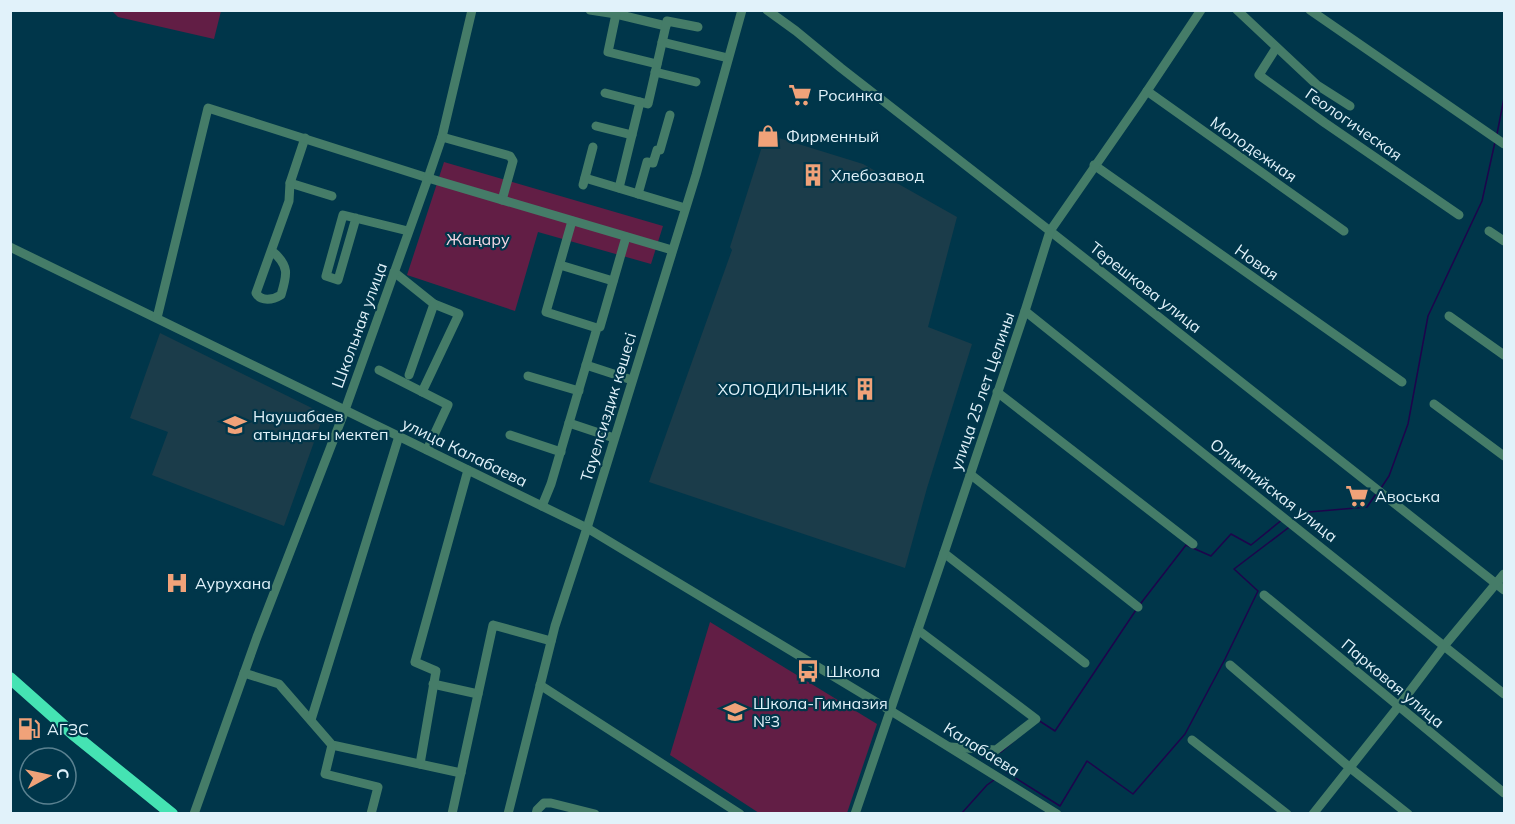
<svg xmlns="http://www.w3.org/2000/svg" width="1515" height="824" viewBox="0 0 1515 824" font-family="Mulish,sans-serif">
  <rect width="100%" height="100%" fill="#00364a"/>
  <!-- built -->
  <g fill="#1b3c4a">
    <polygon points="766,134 863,164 957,217 928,327 972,344 927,488 905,568 649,482 732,250 730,247"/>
    <polygon points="160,333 324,414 284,526 152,475 168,432 130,418"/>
  </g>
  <!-- green -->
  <g fill="#621e45">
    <polygon points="112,11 221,11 214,39 118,17"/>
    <polygon points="444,162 663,226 651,264 538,232 515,311 407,275"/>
    <polygon points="710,622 877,724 847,813 759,813 670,755"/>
  </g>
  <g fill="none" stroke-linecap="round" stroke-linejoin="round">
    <!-- stream -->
    <g stroke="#1d044c" stroke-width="1.5">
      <polyline points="1497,134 1504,98"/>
      <polyline points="1381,488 1389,476 1408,424 1428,316 1482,201 1495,142"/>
      <polygon points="1283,519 1292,525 1234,569 1258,591 1225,659 1185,734 1133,794 1087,761 1060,806 979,755 1001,752 1038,720 1055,731 1138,607 1186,545 1211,556 1231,534 1251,545"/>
      <polyline points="1293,519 1309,512 1367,507 1376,494"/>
      <polyline points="961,814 987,785 994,780"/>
    </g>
    <!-- minor -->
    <g stroke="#457c68" stroke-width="9">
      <polyline points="590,10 616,14 666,26"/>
      <polyline points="767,10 796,31 841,68 1050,231 1504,590"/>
      <polyline points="1237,10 1317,85 1350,106"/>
      <polyline points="1310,10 1504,144"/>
      <polyline points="616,14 608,52 657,64"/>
      <polyline points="662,42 728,58"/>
      <polyline points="1276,48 1259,75 1325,123 1459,215"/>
      <polyline points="655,72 696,82"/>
      <polyline points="1147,91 1344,231"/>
      <polyline points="605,93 648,104 667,21 698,27"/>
      <polyline points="596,126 632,135"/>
      <polyline points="442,137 510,156 513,161 502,200"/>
      <polyline points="1094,165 1402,382"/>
      <polyline points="585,178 685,208"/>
      <polyline points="290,183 332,196"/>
      <polyline points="583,185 593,147"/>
      <polyline points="619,188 640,102"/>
      <polyline points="638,194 647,162 653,163 657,150 660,150 670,115"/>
      <polyline points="356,218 338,280 326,276 343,215 408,231"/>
      <polyline points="572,221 546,312 597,328"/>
      <polyline points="1489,231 1504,241"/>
      <polyline points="10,247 587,528 891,711 1057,814"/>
      <path d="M 272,251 C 290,266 287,275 281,295 C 273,300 261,302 256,293 L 289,201 L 290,183 L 305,138"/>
      <polyline points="560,265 613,281"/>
      <polyline points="394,272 434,304 459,314 422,392"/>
      <polyline points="1025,311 1504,694"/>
      <polyline points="1449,316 1504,355"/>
      <polyline points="157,318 208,108 428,178 672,250"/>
      <polyline points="586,365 632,380"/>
      <polyline points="379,370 448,405 427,450"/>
      <polyline points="409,375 434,304"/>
      <polyline points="528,376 579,391"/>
      <polyline points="997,392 1193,544"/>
      <polyline points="1434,404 1504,456"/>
      <polyline points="569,423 614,438"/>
      <polyline points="510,435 561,452"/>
      <polyline points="970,474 1138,607"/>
      <polyline points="542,506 551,484 597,328 600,327 626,237"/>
      <polyline points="944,553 1085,663"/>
      <polyline points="1264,595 1504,793"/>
      <polyline points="918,630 1036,719 996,750 950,747"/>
      <polyline points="1230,665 1349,767 1408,814"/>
      <polyline points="244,673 279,684 332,745 461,773"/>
      <polyline points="433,684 478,694"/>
      <polyline points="540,685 740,814"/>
      <polyline points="311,720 399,436"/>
      <polyline points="1192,740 1287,814"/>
      <polyline points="332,745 325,774 378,787 371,814"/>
      <polyline points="420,764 436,671 415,662 468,470"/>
      <polyline points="194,814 257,637 345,410 428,178 442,137 472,10"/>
      <polyline points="452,814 493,625 551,641"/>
      <polyline points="508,814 555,626 587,528 696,175 742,10"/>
      <polyline points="536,814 537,810 544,803 551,803 595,814"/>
      <polyline points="855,814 944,553 1025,311 1050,231 1141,100 1201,10"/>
      <polyline points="1313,814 1398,707 1444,646 1504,574"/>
    </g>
    <!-- highway -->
    <polyline stroke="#45e3b3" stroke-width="12" points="10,678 73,734 172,814"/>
  </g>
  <!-- icons -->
  <defs>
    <g id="supermarket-bare" transform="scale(1.8)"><path d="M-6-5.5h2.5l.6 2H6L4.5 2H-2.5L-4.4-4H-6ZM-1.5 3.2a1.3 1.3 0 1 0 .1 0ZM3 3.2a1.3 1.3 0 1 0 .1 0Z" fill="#f0a279" stroke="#00364a" stroke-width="2.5" paint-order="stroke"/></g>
    <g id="shop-bare" transform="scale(1.8)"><path d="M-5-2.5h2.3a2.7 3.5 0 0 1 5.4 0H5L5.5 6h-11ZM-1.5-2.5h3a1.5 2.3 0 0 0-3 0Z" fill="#f0a279" stroke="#00364a" stroke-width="2.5" paint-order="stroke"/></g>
    <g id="building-bare" transform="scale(1.8)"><path d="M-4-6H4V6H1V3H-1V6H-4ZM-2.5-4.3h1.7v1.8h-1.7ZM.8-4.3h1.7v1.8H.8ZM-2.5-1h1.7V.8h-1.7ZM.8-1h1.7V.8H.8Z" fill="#f0a279" stroke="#00364a" stroke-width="2.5" paint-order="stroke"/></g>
    <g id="school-bare" transform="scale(1.8)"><path d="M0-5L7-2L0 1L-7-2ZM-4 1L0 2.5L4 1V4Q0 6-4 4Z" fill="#f0a279" stroke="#00364a" stroke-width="2.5" paint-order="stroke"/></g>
    <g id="hospital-bare" transform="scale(1.8)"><path d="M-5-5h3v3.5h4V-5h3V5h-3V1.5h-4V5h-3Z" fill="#f0a279" stroke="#00364a" stroke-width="2.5" paint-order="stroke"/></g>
    <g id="bus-bare" transform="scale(1.8)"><path d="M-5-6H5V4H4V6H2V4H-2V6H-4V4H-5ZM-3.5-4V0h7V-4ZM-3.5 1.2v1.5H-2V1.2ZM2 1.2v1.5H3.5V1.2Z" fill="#f0a279" stroke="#00364a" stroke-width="2.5" paint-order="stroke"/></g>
    <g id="fuel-bare" transform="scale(1.8)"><path d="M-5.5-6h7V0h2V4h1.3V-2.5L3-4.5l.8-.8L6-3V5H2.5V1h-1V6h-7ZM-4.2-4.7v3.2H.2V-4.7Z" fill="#f0a279" stroke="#00364a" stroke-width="2.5" paint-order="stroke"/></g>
  </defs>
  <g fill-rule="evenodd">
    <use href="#supermarket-bare" x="800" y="95"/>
    <use href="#shop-bare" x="768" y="136"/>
    <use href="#building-bare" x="813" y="175"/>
    <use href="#building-bare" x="865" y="389"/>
    <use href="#school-bare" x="235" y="425"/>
    <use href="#supermarket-bare" x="1357" y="496"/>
    <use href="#hospital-bare" x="177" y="583"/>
    <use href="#bus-bare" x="808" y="671"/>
    <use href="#school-bare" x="735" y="712"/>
    <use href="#fuel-bare" x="29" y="729"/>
  </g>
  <g text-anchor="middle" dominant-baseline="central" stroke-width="4.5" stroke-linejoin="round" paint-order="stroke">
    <!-- poi labels -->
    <g font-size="16" fill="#e1f2fa" stroke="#00364a" text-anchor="start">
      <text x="818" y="95">Росинка</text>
      <text x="786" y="136">Фирменный</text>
      <text x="831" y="175">Хлебозавод</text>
      <text x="847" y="389" text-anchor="end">ХОЛОДИЛЬНИК</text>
      <text x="253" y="416">Наушабаев<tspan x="253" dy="18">атындағы мектеп</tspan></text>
      <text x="1375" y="496">Авоська</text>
      <text x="195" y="583">Аурухана</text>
      <text x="826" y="671">Школа</text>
      <text x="753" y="703">Школа-Гимназия<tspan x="753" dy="18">№3</tspan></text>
      <text x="47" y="729">АГЗС</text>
    </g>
    <!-- street labels -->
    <g font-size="16" fill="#e1f2fa" stroke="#00364a">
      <text transform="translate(1354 124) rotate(35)">Геологическая</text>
      <text transform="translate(1254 149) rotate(35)">Молодежная</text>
      <text transform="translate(1257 262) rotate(35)">Новая</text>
      <text transform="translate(1146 287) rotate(38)">Терешкова улица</text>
      <text transform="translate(359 325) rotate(-70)">Школьная улица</text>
      <text transform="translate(982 391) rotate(-71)">улица 25 лет Целины</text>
      <text transform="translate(608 407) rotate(-73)">Тауелсиздик көшесі</text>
      <text transform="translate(465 452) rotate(26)">улица Калабаева</text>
      <text transform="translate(1274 490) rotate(38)">Олимпийская улица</text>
      <text transform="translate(1393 683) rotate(40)">Парковая улица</text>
      <text transform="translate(982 749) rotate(32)">Калабаева</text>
    </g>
    <!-- park labels -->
    <g font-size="16" fill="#f2d6e3" stroke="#00364a">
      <text x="478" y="239">Жаңару</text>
    </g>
  </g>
  <!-- border -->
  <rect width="1515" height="824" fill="none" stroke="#e1f2fa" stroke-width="24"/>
  <!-- north arrow -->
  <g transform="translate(48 776) rotate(82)"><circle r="28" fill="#00364a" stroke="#5a8190" stroke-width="1.5"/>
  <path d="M0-4.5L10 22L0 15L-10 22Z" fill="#f0a279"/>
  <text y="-9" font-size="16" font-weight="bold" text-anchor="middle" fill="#e1f2fa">С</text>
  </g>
</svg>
